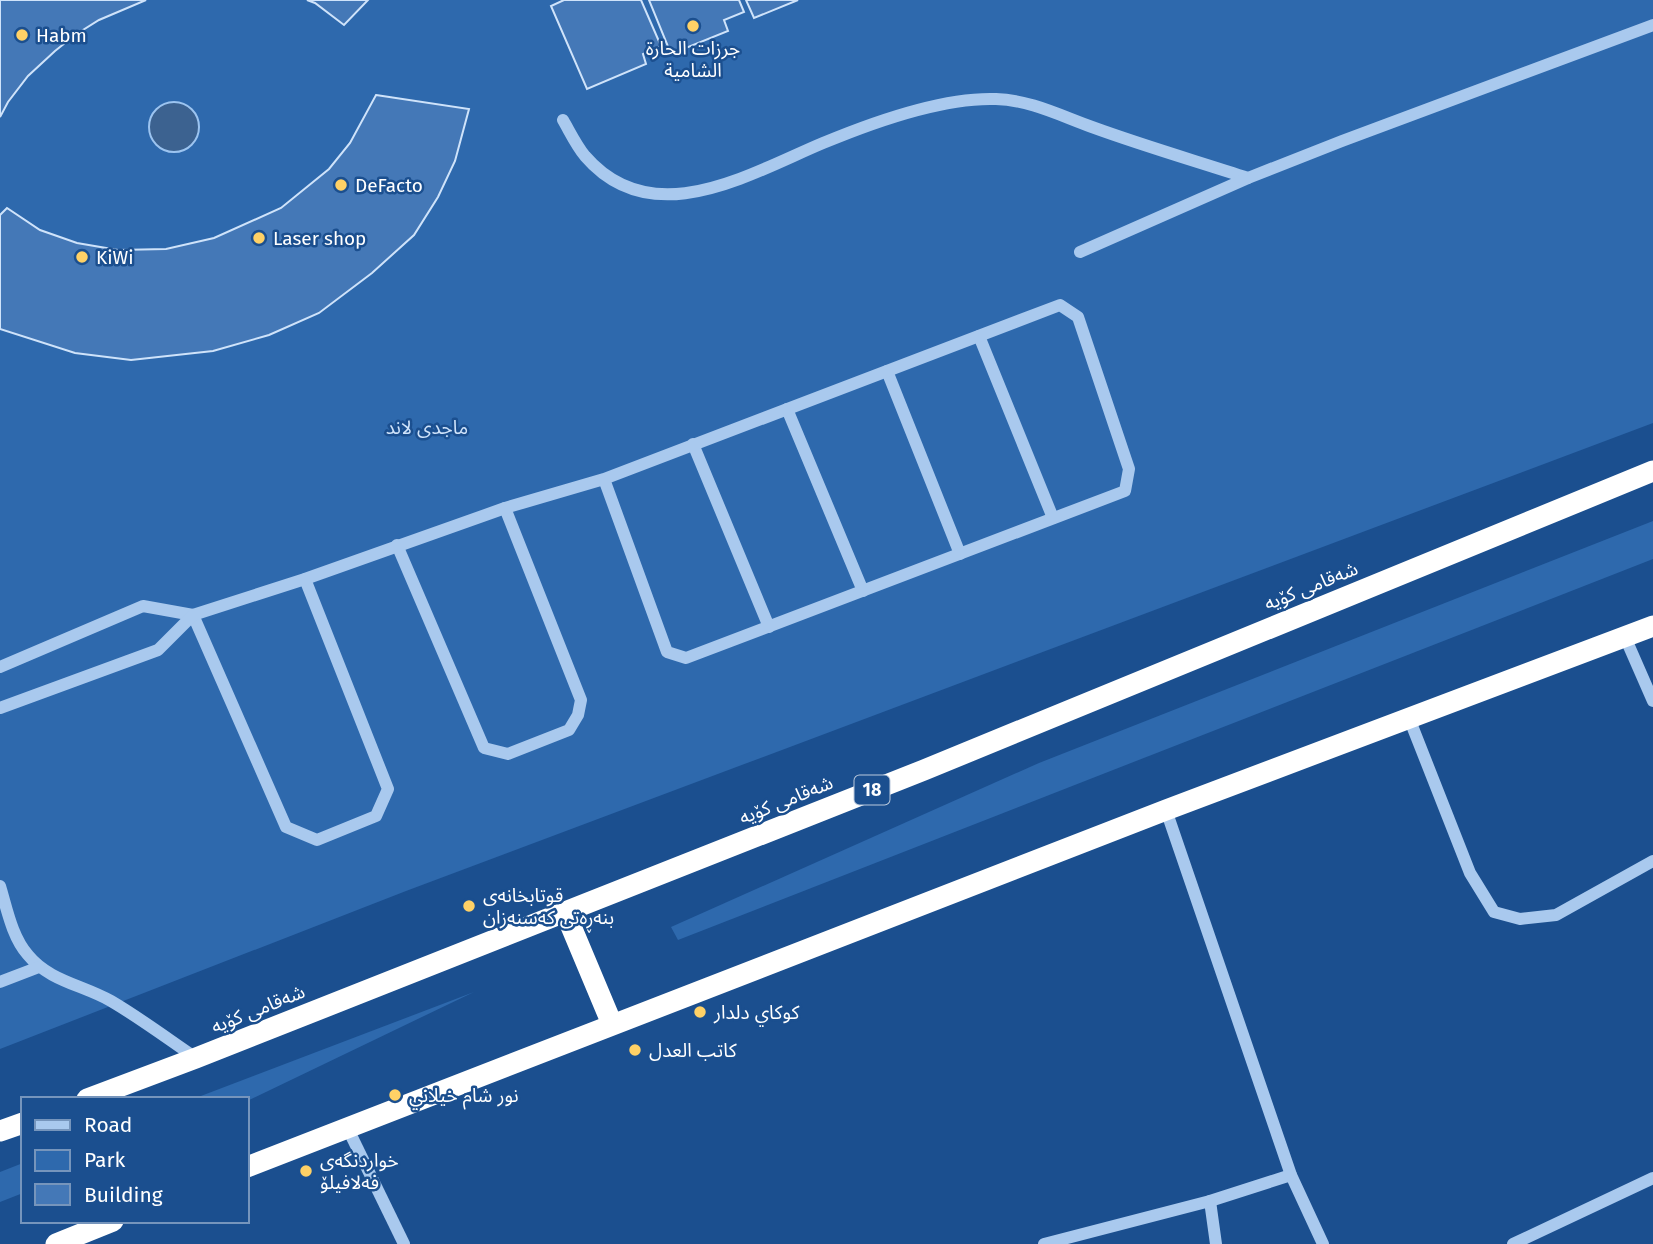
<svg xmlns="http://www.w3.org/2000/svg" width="1653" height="1244" viewBox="0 0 1653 1244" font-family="'Fira Sans','Noto Sans Arabic',sans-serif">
  <rect width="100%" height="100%" fill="#1b4f8f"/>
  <!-- green -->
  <g fill="#2e69ad">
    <polygon points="0,0 1653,0 1653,423 406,891 0,1049"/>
    <polygon points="1653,521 1653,559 678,940 671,927 1039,763"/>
    <polygon points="474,992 247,1101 247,1099 193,1099"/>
    <polygon points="23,1163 23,1193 0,1202 0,1172"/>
  </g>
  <!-- water -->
  <circle fill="#3c6290" stroke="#9cc4f0" stroke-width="2" cx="174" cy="127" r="25"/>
  <!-- building -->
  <g fill="#4478b7" stroke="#cfe3fa" stroke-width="2">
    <polygon points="0,0 146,0 99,20 75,35 55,51 28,76 8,102 0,117"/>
    <polygon points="307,0 368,0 344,25 315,3"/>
    <polygon points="564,0 641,0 661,46 643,54 646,64 587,89 551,6"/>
    <polygon points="649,0 739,0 744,12 724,20 728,31 671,54"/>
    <polygon points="746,0 798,0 754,18"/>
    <polygon points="376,95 469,109 455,161 438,197 414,235 372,273 319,313 269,335 213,351 131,360 75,353 0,329 0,215 7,208 40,230 77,243 118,250 166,249 214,238 281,208 329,169 350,143"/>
  </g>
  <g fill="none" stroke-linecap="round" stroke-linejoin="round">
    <!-- minor -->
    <g stroke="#a9c9ee" stroke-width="12">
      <path d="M 563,120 C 570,132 576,145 585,156 C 652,234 749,174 823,143 C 871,123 944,97 996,99 C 1030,100 1061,116 1092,127 C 1144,146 1196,161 1248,178"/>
      <polyline points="1080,252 1248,178 1342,141 1653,25"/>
      <polyline points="979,336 1053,518"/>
      <polyline points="887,371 960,554"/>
      <polyline points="787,409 863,591"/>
      <polyline points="693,444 769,627"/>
      <polyline points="397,545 484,748 508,754 569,730 578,715 581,700 505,508"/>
      <polyline points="193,615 286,827 317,840 376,816 388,789 305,579"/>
      <polyline points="1625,637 1653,701"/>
      <polyline points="0,667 143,606 193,615"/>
      <polyline points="0,708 158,650 193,615 305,579 505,508 604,479 1060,305 1078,317 1129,469 1125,491 686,658 667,652 604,479"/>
      <polyline points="1409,718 1470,873 1494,912 1520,919 1556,915 1653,861"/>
      <polyline points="1166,810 1291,1175 1323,1244"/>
      <path d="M 0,886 C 7,909 12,937 28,955 C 49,981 83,985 111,1001 C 140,1018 168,1039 196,1058"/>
      <polyline points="0,982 39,967"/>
      <polyline points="347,1127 404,1244"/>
      <polyline points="1210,1201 1216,1244"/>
      <polyline points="1044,1244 1210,1201 1291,1175"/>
      <polyline points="1513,1244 1653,1178"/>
    </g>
    <!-- highway -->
    <g stroke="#fff" stroke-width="21">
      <polyline points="565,912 612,1024"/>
      <polyline points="87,1099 196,1058 924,770 1653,471"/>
      <polyline points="0,1131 23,1123"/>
      <polyline points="247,1167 1166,810 1653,626"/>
      <polyline points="56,1244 113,1221"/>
    </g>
  </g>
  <!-- markers -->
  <g fill="#ffd166" stroke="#1b4f8f" stroke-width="2.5">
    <circle cx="693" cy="26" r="7"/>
    <circle cx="22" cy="35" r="7"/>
    <circle cx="341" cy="185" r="7"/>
    <circle cx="259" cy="238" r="7"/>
    <circle cx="82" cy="257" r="7"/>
    <circle cx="469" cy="906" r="7"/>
    <circle cx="700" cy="1012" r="7"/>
    <circle cx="635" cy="1050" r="7"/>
    <circle cx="395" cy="1095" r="7"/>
    <circle cx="306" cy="1171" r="7"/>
  </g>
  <g text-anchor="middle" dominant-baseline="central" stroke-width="5" stroke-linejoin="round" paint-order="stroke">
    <!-- shield labels -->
    <rect fill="#1b4f8f" stroke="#bbcadd" stroke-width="2" x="854.5" y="775.5" width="35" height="29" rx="5"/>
    <g font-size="18" font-weight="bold" fill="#fff">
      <text x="872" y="790">18</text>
    </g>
    <!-- poi labels -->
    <g font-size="19" fill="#fff" stroke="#1b4f8f" text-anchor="start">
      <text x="36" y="35">Habm</text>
      <text x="693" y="48" text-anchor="middle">جرزات الحارة<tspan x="693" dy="22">الشامية</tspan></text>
      <text x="355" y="185">DeFacto</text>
      <text x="273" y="238">Laser shop</text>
      <text x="96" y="257">KiWi</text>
      <text x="483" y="895">قوتابخانەی<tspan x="483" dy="22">بنەڕەتی کەسنەزان</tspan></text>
      <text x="714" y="1012">كوكاي دلدار</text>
      <text x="649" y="1050">كاتب العدل</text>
      <text x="409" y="1095">نور شام خيلاني</text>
      <text x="320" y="1160">خواردنگەی<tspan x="320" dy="22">فەلافیلۆ</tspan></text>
    </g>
    <!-- park labels -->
    <g font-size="19" fill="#cfe3fa" stroke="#1b4f8f">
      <text x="427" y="427">ماجدی لاند</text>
    </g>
    <!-- street labels -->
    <g font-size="19" fill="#fff" stroke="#1b4f8f">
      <text transform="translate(1311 586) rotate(-22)">شەقامی کۆیە</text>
      <text transform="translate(786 800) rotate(-22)">شەقامی کۆیە</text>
      <text transform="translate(258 1009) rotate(-22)">شەقامی کۆیە</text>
    </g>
  </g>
  <!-- legend -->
  <rect x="21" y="1097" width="228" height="126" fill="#1b4f8f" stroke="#7695bc" stroke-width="2"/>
  <rect x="35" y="1120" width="35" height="10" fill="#a9c9ee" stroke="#7695bc" stroke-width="2"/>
  <text x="84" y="1132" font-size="21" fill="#ffffff">Road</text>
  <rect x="35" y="1150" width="35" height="21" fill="#2e69ad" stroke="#7695bc" stroke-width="2"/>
  <text x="84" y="1167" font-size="21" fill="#ffffff">Park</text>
  <rect x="35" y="1184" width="35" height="21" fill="#4478b7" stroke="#7695bc" stroke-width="2"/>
  <text x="84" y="1202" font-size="21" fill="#ffffff">Building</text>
</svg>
